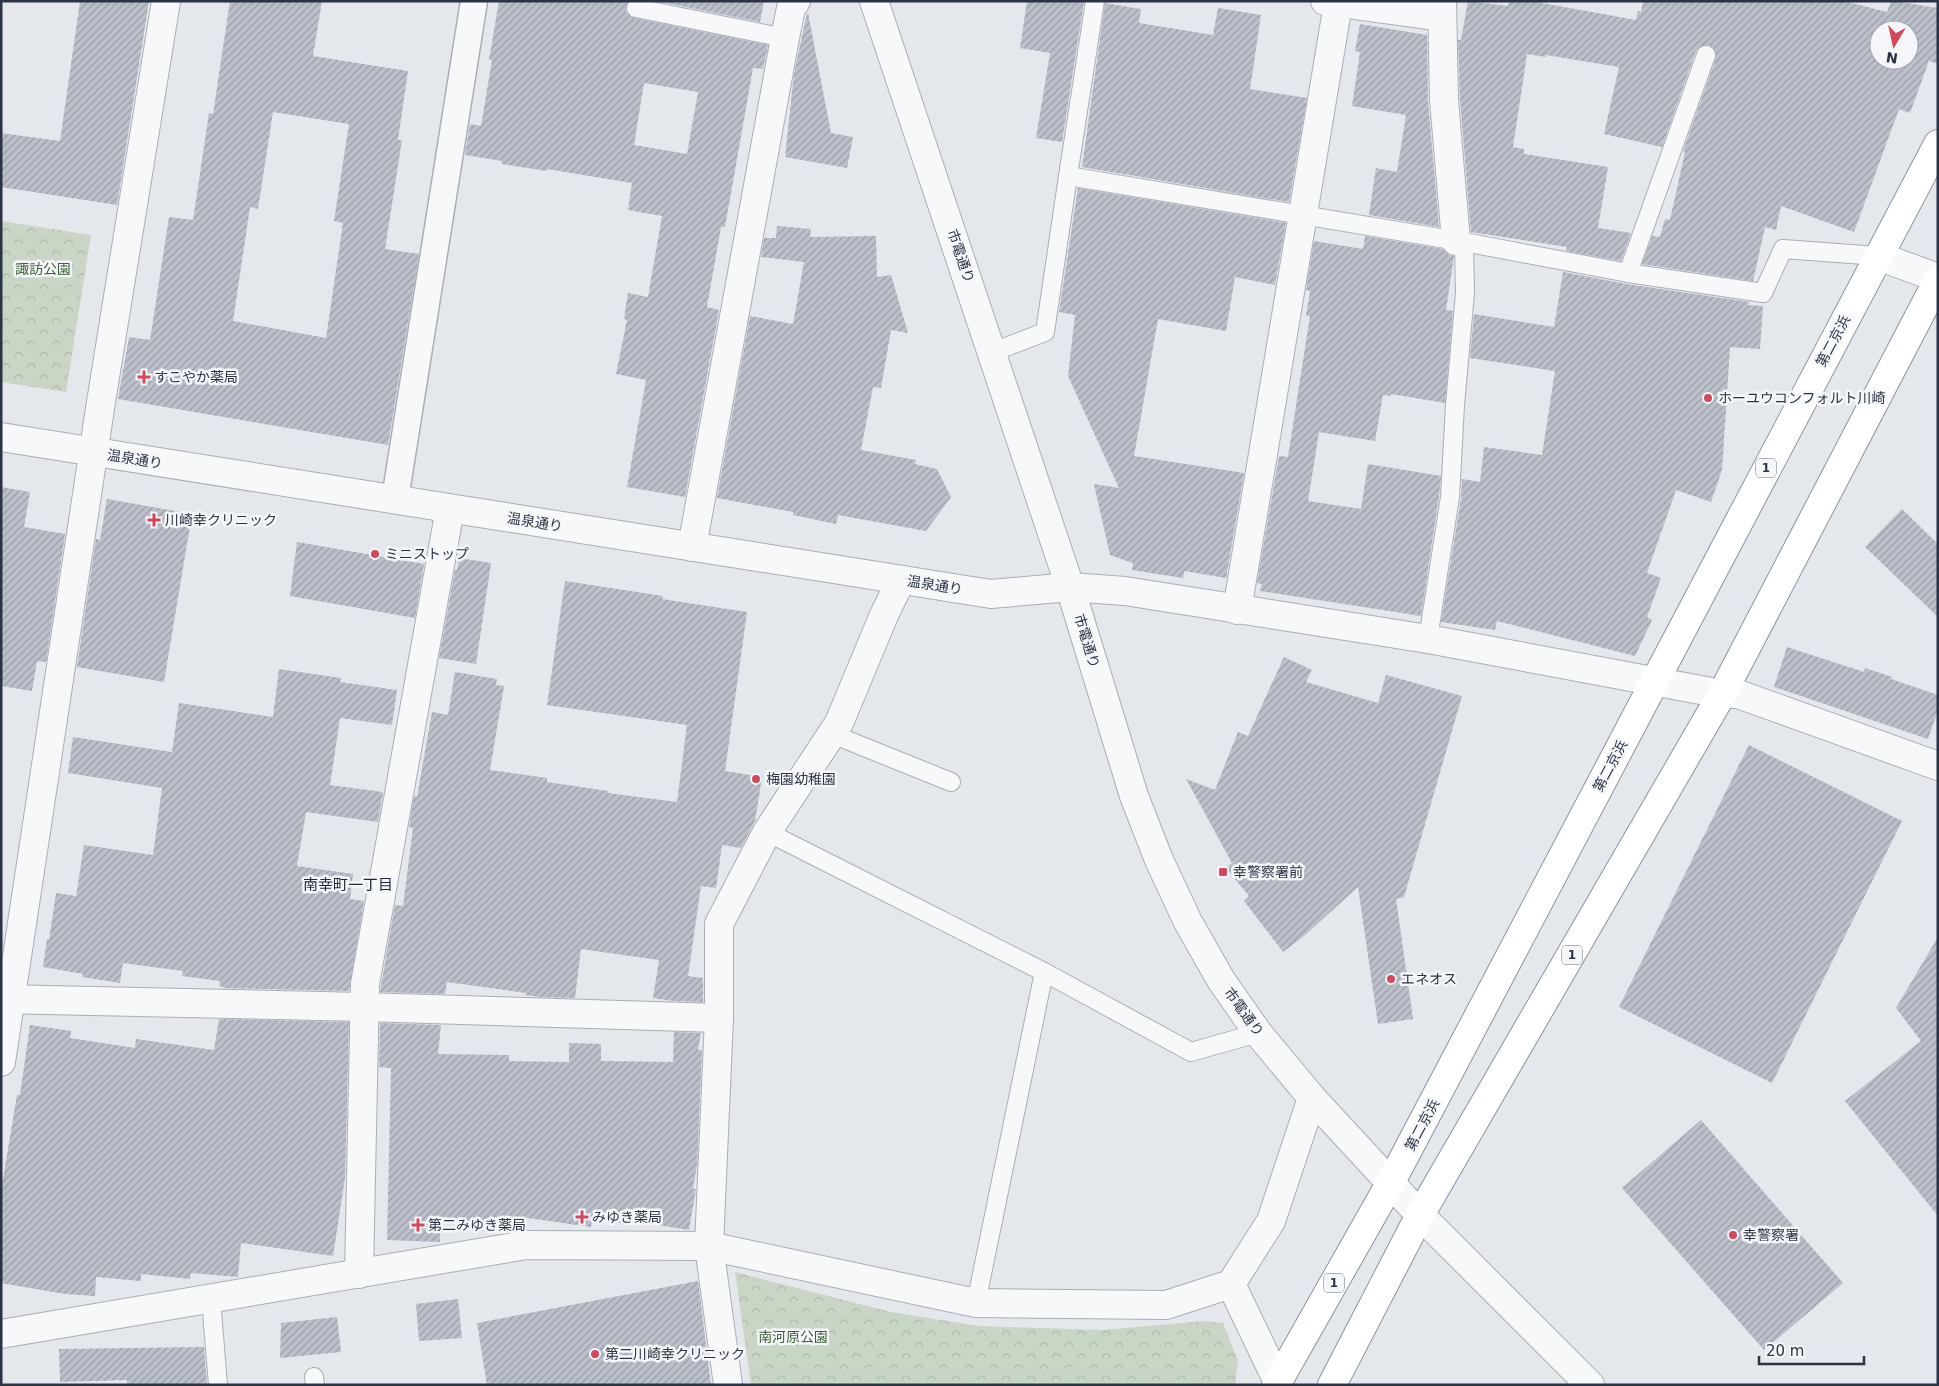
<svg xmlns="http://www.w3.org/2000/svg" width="1939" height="1386" viewBox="0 0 1939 1386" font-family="'DejaVu Sans','Noto Sans JP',sans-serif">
  <defs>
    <pattern id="park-crowns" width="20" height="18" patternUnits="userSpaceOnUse" patternTransform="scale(1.25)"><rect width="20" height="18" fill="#c9d6c5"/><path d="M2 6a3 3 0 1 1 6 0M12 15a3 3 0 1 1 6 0" fill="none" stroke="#adb8ab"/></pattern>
    <pattern id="building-hatch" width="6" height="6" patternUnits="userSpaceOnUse" patternTransform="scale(1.25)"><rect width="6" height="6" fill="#bbc0ca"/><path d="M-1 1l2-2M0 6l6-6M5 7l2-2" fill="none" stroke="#989da6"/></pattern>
  </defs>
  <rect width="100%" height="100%" fill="#e4e7ec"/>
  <!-- park -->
  <g fill="url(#park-crowns)">
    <polygon points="1,221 91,235 66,392 1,382"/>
    <polygon points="735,1272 891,1312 979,1326 1103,1330 1204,1321 1223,1323 1238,1361 1235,1385 751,1385"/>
  </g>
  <!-- building -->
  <g fill="url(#building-hatch)" fill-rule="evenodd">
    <polygon points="80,1 149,1 117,205 1,187 1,133 60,141"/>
    <path d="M 230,1 L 322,1 L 313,56 L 408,71 L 398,140 L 402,140 L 385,249 L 419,254 L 388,445 L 118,399 L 129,337 L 150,340 L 169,217 L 193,220 L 209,113 L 213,114 ZM 273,112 L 349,124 L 334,221 L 343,223 L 326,338 L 233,321 L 250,207 L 258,209 Z"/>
    <path d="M 499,1 L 628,1 L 626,6 L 626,12 L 634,18 L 768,45 L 763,69 L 753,68 L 725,227 L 721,227 L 707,307 L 719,310 L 685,497 L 627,487 L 646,380 L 616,374 L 627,320 L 624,319 L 628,293 L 648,297 L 662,216 L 628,210 L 632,183 L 547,169 L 547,171 L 502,164 L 502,161 L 465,155 L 470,124 L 481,126 L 492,60 L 489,60 ZM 644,83 L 698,92 L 687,154 L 634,145 Z"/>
    <polygon points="656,1 764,1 760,22"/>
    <polygon points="1027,1 1084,1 1062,142 1036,138 1050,53 1020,48"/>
    <path d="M 1468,1 L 1508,6 L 1509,1 L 1531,1 L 1636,20 L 1638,11 L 1641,12 L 1643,1 L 1844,1 L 1887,12 L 1891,1 L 1894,1 L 1938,8 L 1938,64 L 1929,61 L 1910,113 L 1899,109 L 1854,232 L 1781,206 L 1776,230 L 1765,227 L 1753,281 L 1642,264 L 1652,236 L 1660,237 L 1665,219 L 1670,220 L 1685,152 L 1683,151 L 1716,58 L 1714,49 L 1709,45 L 1700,47 L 1696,51 L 1662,147 L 1604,134 L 1619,67 L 1546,55 L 1546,57 L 1527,54 L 1513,147 L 1524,149 L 1524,154 L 1608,167 L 1598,228 L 1631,233 L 1621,261 L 1566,251 L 1567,247 L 1471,232 L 1460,99 L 1458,40 L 1461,40 ZM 1879,30 L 1909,30 L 1909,60 L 1879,60 Z"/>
    <polygon points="1105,3 1141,9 1139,23 1213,35 1218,8 1261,15 1250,89 1307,98 1289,202 1082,167"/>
    <polygon points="807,13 808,13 831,133 853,137 847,168 785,157 794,74"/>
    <polygon points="1360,24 1427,35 1428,101 1439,227 1369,215 1376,168 1397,172 1406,115 1352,106 1360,52 1355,51"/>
    <polygon points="1078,188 1286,223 1275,285 1235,277 1226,331 1158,319 1134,456 1244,473 1226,578 1184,571 1183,578 1132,570 1133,563 1110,555 1094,484 1119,488 1068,376 1075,315 1059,312"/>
    <polygon points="777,226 811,229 810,237 876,236 877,277 891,275 908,333 891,330 881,388 873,387 861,450 916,460 915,464 937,469 951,497 926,531 838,515 836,524 793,515 793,512 717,498 750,316 793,324 804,262 761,257 764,238 776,238"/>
    <polygon points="1365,236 1443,249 1449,255 1454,256 1446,310 1453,311 1445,403 1391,394 1391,396 1383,395 1375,441 1319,432 1308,501 1361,509 1368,464 1441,476 1439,496 1421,616 1260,591 1262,584 1257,583 1279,456 1288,457 1310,316 1306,316 1310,291 1306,290 1314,241 1363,249"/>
    <polygon points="1563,272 1626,284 1749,302 1748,305 1763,306 1760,349 1730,347 1722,470 1711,502 1676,490 1647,573 1661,578 1647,617 1652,620 1635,656 1497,621 1495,630 1441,622 1461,499 1462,479 1480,482 1484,447 1542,455 1555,371 1470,358 1474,314 1554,327"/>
    <polygon points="1,487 30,492 24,527 65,534 46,662 37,661 32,691 1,686"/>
    <polygon points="107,499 192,514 164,682 77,667 96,539 100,540"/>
    <polygon points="1902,509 1938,544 1938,617 1865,547"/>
    <polygon points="297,542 424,564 415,618 290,596"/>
    <polygon points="459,558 491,563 476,664 439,658 455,570 457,570"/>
    <polygon points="565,581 663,596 662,599 747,612 725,771 762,777 755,821 741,848 722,845 716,888 701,886 688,976 703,978 703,1002 674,1001 653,998 659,960 581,949 575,998 540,997 526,995 526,993 447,982 445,994 380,992 395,905 403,906 413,828 409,827 414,796 417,797 432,712 448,715 455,672 497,679 496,685 504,686 490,770 547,778 547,782 608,791 608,793 677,802 687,725 547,705"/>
    <polygon points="1787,647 1864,672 1865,668 1892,677 1891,679 1938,695 1938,710 1928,739 1774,687"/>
    <polygon points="1284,657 1312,670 1306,682 1378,703 1386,675 1462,696 1404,897 1396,899 1413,1019 1378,1024 1358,887 1304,936 1283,952 1244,901 1249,896 1226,868 1232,863 1186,779 1215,790 1238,732 1248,736"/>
    <polygon points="279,669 341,678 340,682 397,690 392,725 340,718 330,785 383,792 378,822 306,812 297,866 353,874 350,899 364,901 349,991 223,988 224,987 219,986 220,981 182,976 183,971 123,963 120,983 82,977 83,974 43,967 47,939 49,940 56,893 76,896 84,845 153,855 162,788 68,773 73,737 172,752 179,703 273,717"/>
    <polygon points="1749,745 1902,821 1772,1083 1619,1007"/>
    <polygon points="1938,937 1938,1216 1845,1101 1921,1041 1896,1008"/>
    <polygon points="219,1019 349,1022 345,1178 333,1256 241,1243 238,1277 191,1273 190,1279 141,1274 141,1281 96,1277 95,1296 65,1294 1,1283 1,1191 17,1095 20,1095 30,1025 71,1031 70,1038 135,1048 136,1039 214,1050"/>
    <polygon points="380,1023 441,1025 438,1054 509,1055 509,1061 569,1062 569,1043 601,1044 601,1061 673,1062 674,1032 701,1033 698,1050 702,1050 697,1164 693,1189 696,1189 689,1230 628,1220 627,1224 592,1219 591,1227 521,1217 519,1228 440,1217 440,1242 387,1240 391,1068 379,1067"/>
    <polygon points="1701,1120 1843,1283 1764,1350 1622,1188"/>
    <polygon points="698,1281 711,1385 487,1385 477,1323"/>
    <polygon points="458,1299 462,1338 419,1341 416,1304"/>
    <polygon points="337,1317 341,1352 280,1358 281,1323"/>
    <polygon points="204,1347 207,1385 127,1385 127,1380 60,1382 59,1349"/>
  </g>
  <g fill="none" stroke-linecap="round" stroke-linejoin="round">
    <!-- service casing -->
    <g stroke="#a9aeb7" stroke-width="20">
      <g id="service">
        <polyline points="636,8 785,38"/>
        <polyline points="1068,176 1095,1"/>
        <polyline points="1628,273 1706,55"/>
        <polyline points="993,352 1045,332 1068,176 1464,242 1628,273 1763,293 1783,249 1878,256"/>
        <polyline points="1428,639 1450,497 1455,405 1465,293 1464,242"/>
        <polyline points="832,734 951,782"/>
        <polyline points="767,832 1044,972 1191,1052 1258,1033"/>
        <polyline points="211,1299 218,1385"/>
        <polyline points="976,1303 1044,972"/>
        <polyline points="314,1377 315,1385"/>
      </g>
    </g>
    <!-- pedestrian casing -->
    <g stroke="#a9aeb7" stroke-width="29">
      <polyline id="pedestrian" points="395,499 474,1"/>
    </g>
    <!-- minor casing -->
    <g stroke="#a9aeb7" stroke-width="30">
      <g id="minor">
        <polyline points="1325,1 1442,17"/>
        <polyline points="1442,1 1444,100 1456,241"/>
        <polyline points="692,547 785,38 791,8 796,1"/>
        <polyline points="1237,610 1338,4"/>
        <polyline points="1,999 364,1007 719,1018"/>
        <polyline points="1,1062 101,402 166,1"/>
        <polyline points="359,1274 365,984 450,509"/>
        <polyline points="1231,1284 1278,1382"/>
        <polyline points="1,1334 526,1245 709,1246 976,1303 1166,1305 1231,1284 1271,1221 1312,1098"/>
        <polyline points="728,1385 709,1246 719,1018 719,924 767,832 839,723 884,615 901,580"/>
      </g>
    </g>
    <!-- tertiary casing -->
    <g stroke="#a9aeb7" stroke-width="30">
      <g id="tertiary">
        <polyline points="874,1 1070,587 1134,796 1159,860 1188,922 1221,980 1258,1033 1312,1098 1420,1215 1590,1385"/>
        <polyline points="1878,256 1938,278"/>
        <polyline points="1,437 991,594 1070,587 1125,591 1428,639 1722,694 1738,694 1938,766"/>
      </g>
    </g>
    <!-- trunk casing -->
    <g stroke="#8b94a3" stroke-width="30">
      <g id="trunk">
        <polyline points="1276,1385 1391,1182 1938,144"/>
        <polyline points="1332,1385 1420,1215 1722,694 1938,280"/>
      </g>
    </g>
    <!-- service -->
    <use href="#service" stroke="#f7f8fa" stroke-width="18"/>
    <!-- pedestrian -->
    <use href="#pedestrian" stroke="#f7f8fa" stroke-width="26"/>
    <!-- minor -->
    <use href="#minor" stroke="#f7f8fa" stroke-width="28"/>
    <!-- tertiary -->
    <use href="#tertiary" stroke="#f7f8fa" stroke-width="28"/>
    <!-- trunk -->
    <use href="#trunk" stroke="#fff" stroke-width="28"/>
  </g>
  <!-- markers -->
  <g fill="#d1495b" stroke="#f4f6f9" stroke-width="2">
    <path d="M141.5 369.5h5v5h5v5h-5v5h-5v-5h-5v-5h5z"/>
    <circle cx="1708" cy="398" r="5"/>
    <path d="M151.5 512.5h5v5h5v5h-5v5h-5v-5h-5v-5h5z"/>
    <circle cx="375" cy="554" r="5"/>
    <circle cx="756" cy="779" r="5"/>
    <rect x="1218" y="867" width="10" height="10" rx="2.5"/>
    <circle cx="1391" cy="979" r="5"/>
    <path d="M579.5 1209.5h5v5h5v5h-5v5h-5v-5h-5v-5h5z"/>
    <path d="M415.5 1217.5h5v5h5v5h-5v5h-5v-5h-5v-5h5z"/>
    <circle cx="1733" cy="1235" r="5"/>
    <circle cx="595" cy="1354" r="5"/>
  </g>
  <g text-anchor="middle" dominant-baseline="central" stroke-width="5" stroke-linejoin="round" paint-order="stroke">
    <!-- shield labels -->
    <g fill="#f4f6f9" stroke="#676e7b" stroke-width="1">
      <rect x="1756" y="458.5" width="20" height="19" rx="4"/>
      <rect x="1562" y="945.5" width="20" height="19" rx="4"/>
      <rect x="1324" y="1273.5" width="20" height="19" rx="4"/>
    </g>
    <g font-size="12" font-weight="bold" fill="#2b3445">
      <text x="1766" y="468">1</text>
      <text x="1572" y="955">1</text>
      <text x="1334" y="1283">1</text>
    </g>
    <!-- street labels -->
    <g font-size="14" fill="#2b3445" stroke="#f4f6f9">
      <text transform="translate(961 256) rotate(71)">市電通り</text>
      <text transform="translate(1833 341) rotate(-62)">第二京浜</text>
      <text transform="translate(135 459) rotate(9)">温泉通り</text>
      <text transform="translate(535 522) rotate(9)">温泉通り</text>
      <text transform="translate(935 585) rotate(9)">温泉通り</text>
      <text transform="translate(1087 641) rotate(73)">市電通り</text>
      <text transform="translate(1610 766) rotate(-62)">第二京浜</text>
      <text transform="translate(1244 1012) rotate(54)">市電通り</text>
      <text transform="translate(1422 1125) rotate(-62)">第二京浜</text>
    </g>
    <!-- park labels -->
    <g font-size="14" fill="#3f6138" stroke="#f4f6f9">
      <text x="43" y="269">諏訪公園</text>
      <text x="793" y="1337">南河原公園</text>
    </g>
    <!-- poi labels -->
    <g font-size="14" fill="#2b3445" stroke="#f4f6f9" text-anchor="start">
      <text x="154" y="377">すこやか薬局</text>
      <text x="1718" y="398">ホーユウコンフォルト川崎</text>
      <text x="165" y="520">川崎幸クリニック</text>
      <text x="385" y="554">ミニストップ</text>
      <text x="766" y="779">梅園幼稚園</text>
      <text x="1233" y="872">幸警察署前</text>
      <text x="1401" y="979">エネオス</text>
      <text x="592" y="1217">みゆき薬局</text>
      <text x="428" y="1225">第二みゆき薬局</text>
      <text x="1743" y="1235">幸警察署</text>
      <text x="605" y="1354">第二川崎幸クリニック</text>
    </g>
    <!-- neighbourhood labels -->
    <g font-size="15" fill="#1d2536" stroke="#f4f6f9">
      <text x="348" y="885">南幸町一丁目</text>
    </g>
  </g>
  <!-- border -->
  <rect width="1939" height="1386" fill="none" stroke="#2b3445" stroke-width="5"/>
  <!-- north arrow -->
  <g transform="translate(1894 45) rotate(189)"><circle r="24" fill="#f4f6f9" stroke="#a4a8b1"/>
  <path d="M0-4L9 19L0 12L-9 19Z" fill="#d1495b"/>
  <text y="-8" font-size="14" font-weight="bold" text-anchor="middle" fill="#2b3445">N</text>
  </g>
  <!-- scale -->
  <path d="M1759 1356v8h105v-8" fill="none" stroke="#2b3445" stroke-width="2.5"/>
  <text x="1766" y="1356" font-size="15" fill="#2b3445" stroke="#f4f6f9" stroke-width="4" paint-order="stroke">20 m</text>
</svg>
